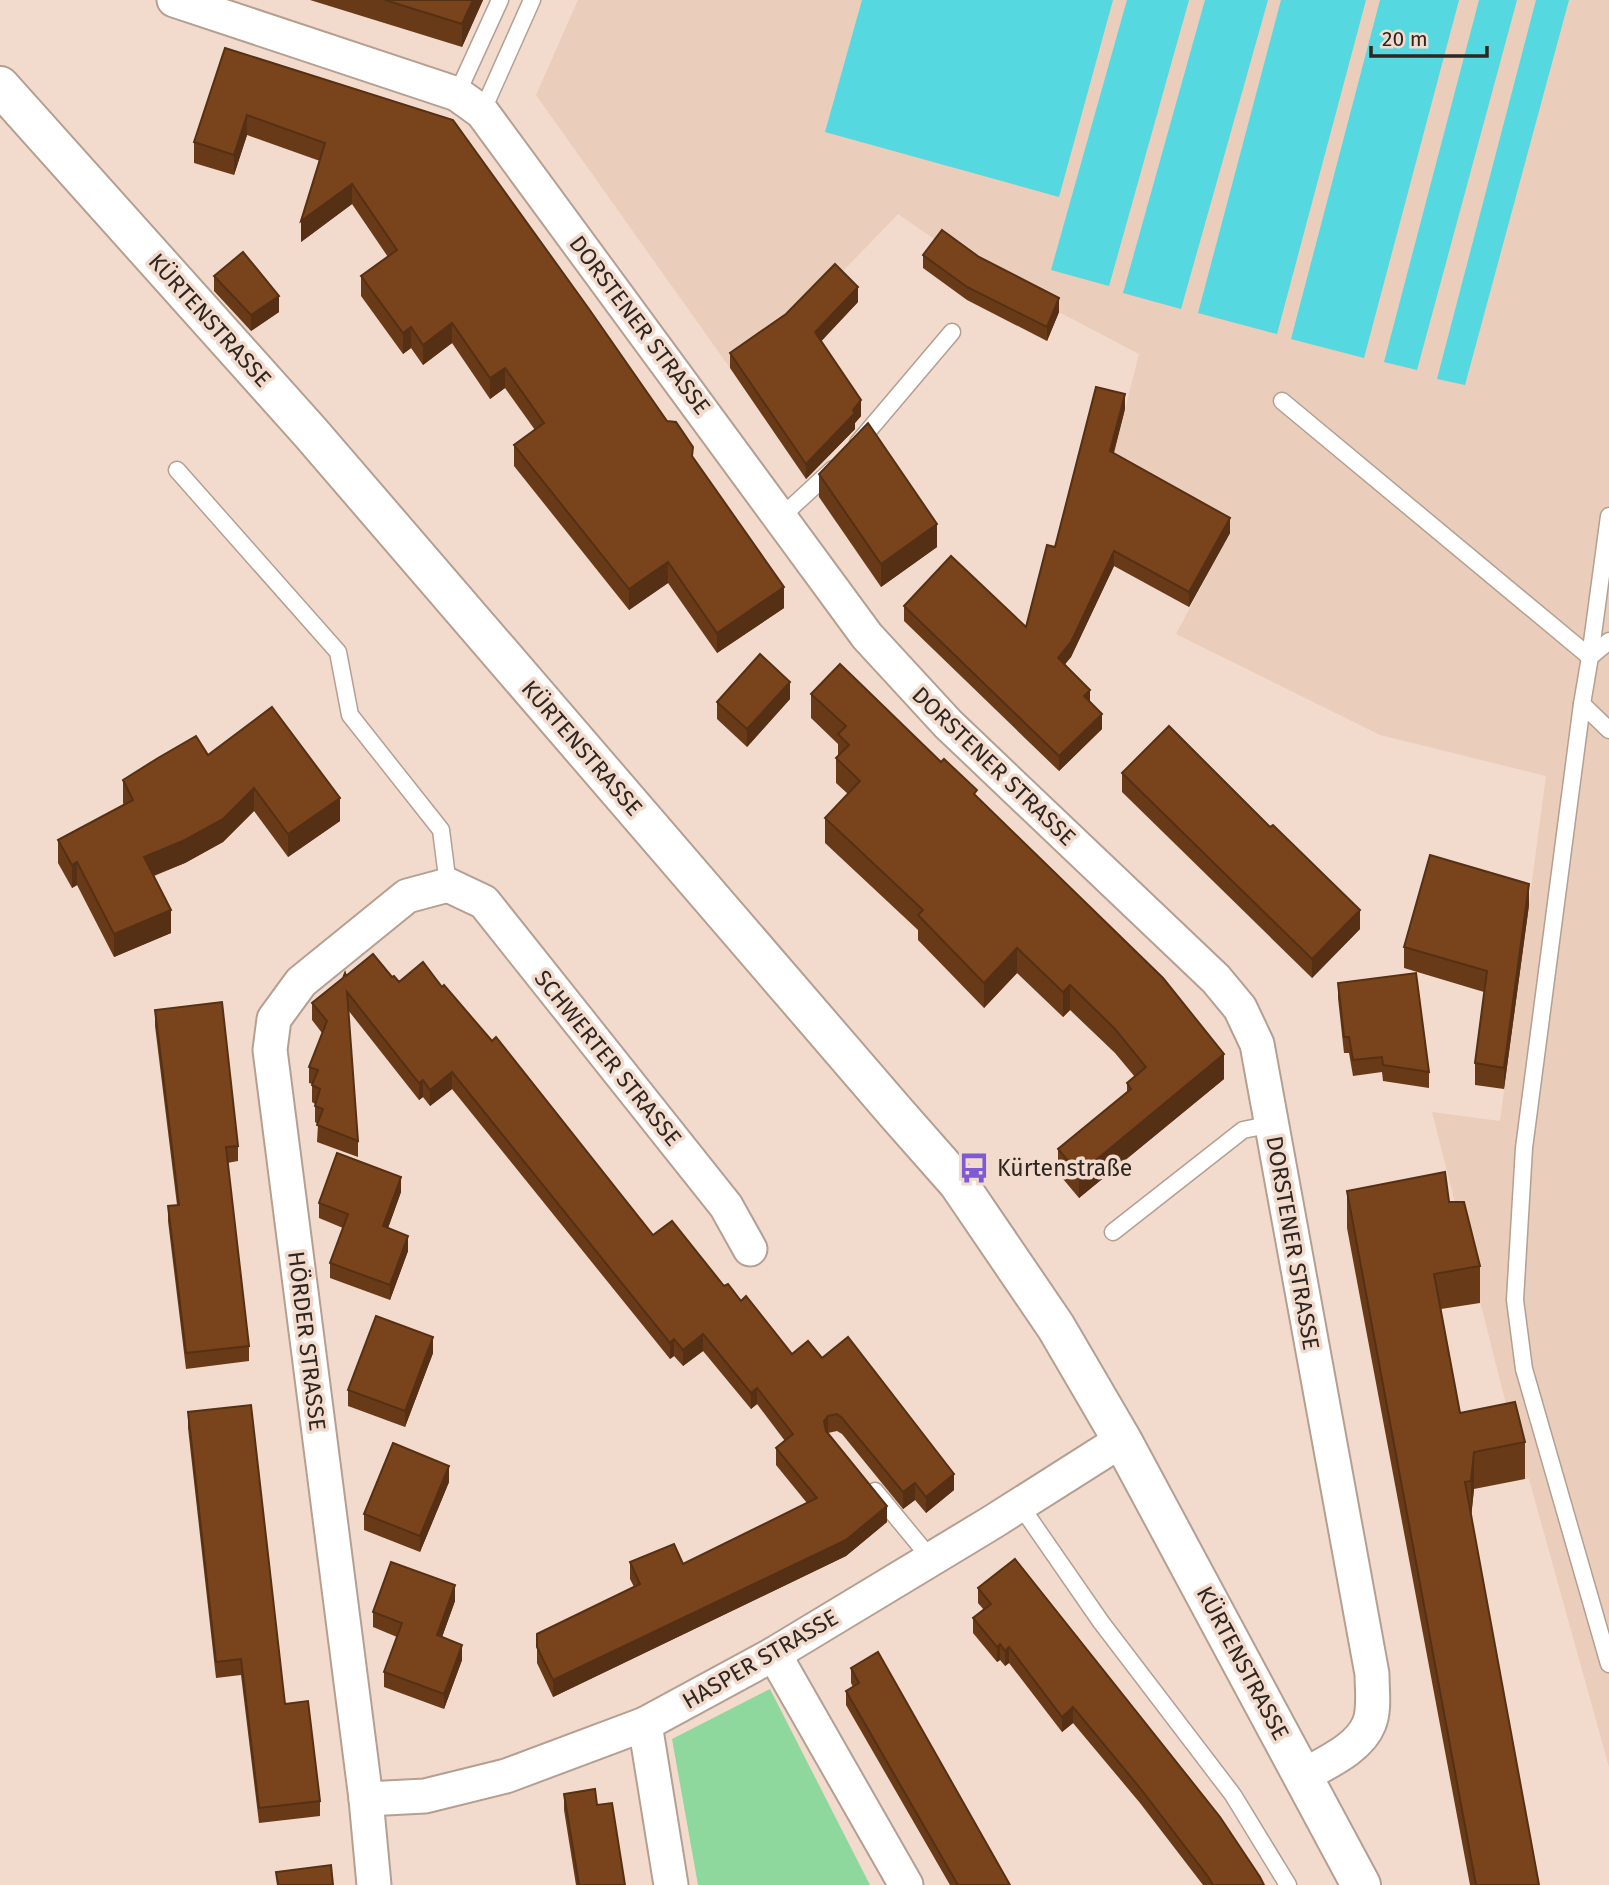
<svg xmlns="http://www.w3.org/2000/svg" width="1609" height="1885" viewBox="0 0 1609 1885" font-family="'Fira Sans',sans-serif">
  <rect width="100%" height="100%" fill="#f2dbcc"/>
  <!-- built -->
  <polygon fill="#eacdba" points="578,0 1609,0 1609,1767 1529,1479 1525,1479 1432,1112 1500,1121 1546,776 1380,735 1176,634 1230,532 1111,465 1139,354 979,270 898,214 787,329 730,368 536,95"/>
  <!-- green -->
  <polygon fill="#8ed89d" points="770,1689 870,1885 698,1885 672,1739"/>
  <!-- water -->
  <g fill="#55d8df">
    <polygon points="862,0 1113,0 1059,197 825,132"/>
    <polygon points="1127,0 1189,0 1109,286 1051,270"/>
    <polygon points="1205,0 1268,0 1181,309 1123,293"/>
    <polygon points="1281,0 1366,0 1277,334 1198,313"/>
    <polygon points="1380,0 1459,0 1364,358 1291,339"/>
    <polygon points="1479,0 1517,0 1417,370 1384,362"/>
    <polygon points="1536,0 1569,0 1465,385 1437,379"/>
  </g>
  <g fill="none" stroke-linecap="round" stroke-linejoin="round">
    <!-- service casing -->
    <g stroke="#b49f91" stroke-width="19">
      <g id="service">
        <polyline points="457,94 500,0"/>
        <polyline points="482,112 532,0"/>
        <polyline points="1282,401 1590,657 1609,516"/>
        <polyline points="858,443 952,332"/>
        <polyline points="177,470 338,652 350,715 441,830 448,885"/>
        <polyline points="781,517 833,469"/>
        <polyline points="1609,641 1590,657 1582,704 1524,1148 1515,1300 1524,1369 1609,1664"/>
        <polyline points="1582,704 1609,730"/>
        <polyline points="1113,1232 1243,1130 1272,1124"/>
        <polyline points="875,1491 931,1559"/>
        <polyline points="1020,1505 1101,1622 1233,1795 1288,1885"/>
      </g>
    </g>
    <!-- minor casing -->
    <g stroke="#b49f91" stroke-width="37">
      <g id="minor">
        <path d="M 174,0 L 457,94 L 482,112 L 867,636 L 948,724 L 1216,979 L 1240,1008 L 1257,1044 L 1372,1674 C 1372,1690 1375,1710 1369,1724 C 1359,1749 1325,1763 1303,1776"/>
        <polyline points="774,1654 906,1885"/>
        <polyline points="645,1724 671,1885"/>
        <polyline points="366,1799 425,1796 506,1776 645,1724 774,1654 991,1523 1122,1440"/>
        <polyline points="374,1885 366,1799 270,1050 274,1019 301,982 407,896 448,885 484,902 726,1206 750,1249"/>
      </g>
    </g>
    <!-- secondary casing -->
    <g stroke="#b49f91" stroke-width="42">
      <polyline id="secondary" points="0,86 310,432 898,1115 958,1183 1056,1327 1122,1440 1361,1885"/>
    </g>
    <!-- service -->
    <use href="#service" stroke="#fff" stroke-width="16"/>
    <!-- minor -->
    <use href="#minor" stroke="#fff" stroke-width="33"/>
    <!-- secondary -->
    <use href="#secondary" stroke="#fff" stroke-width="38"/>
  </g>
  <!-- wall -->
  <g fill="#683a18">
    <polygon points="310,0 483,0 462,47"/>
    <polygon points="225,48 693,458 784,608 717,653 668,583 629,610 514,466 514,445 535,430 505,388 490,399 452,343 423,365 411,348 403,354 361,296 361,276 388,257 352,204 301,242 320,161 247,135 234,175 194,163 194,142"/>
    <polygon points="923,255 979,257 1059,312 1047,341 967,300 923,268"/>
    <polygon points="214,276 279,312 251,331 214,291"/>
    <polygon points="858,302 821,341 861,416 855,423 855,429 806,479 730,368 730,353"/>
    <polygon points="1125,409 1114,453 1230,533 1189,607 1114,566 1071,657 1064,665 1090,702 1102,729 1059,771 904,621 904,606 1026,627 1055,547"/>
    <polygon points="819,474 937,547 881,587 819,497"/>
    <polygon points="811,694 977,797 1224,1079 1079,1198 1058,1173 1058,1149 1127,1092 1127,1083 1135,1077 1115,1053 1070,1010 1063,1017 1017,973 984,1008 918,940 918,930 825,843 825,818 848,794 836,783 836,758 838,756 838,744 811,718"/>
    <polygon points="790,699 747,747 717,719 717,702"/>
    <polygon points="208,755 340,821 288,857 254,811 223,842 185,863 154,876 171,933 114,957 77,885 72,888 58,863 58,840 124,805 123,803 123,780"/>
    <polygon points="1122,773 1360,929 1312,978 1122,792"/>
    <polygon points="1529,905 1504,1089 1475,1085 1475,1063 1484,992 1404,968 1404,947"/>
    <polygon points="346,976 392,977 399,982 442,987 653,1235 724,1286 741,1301 792,1354 822,1358 954,1490 926,1513 915,1500 903,1509 842,1434 837,1431 828,1433 887,1522 846,1556 553,1697 537,1663 537,1634 634,1587 630,1579 630,1562 683,1564 807,1503 776,1465 776,1448 785,1441 757,1404 751,1409 703,1351 683,1366 674,1356 670,1359 452,1089 430,1106 423,1097 419,1100 348,1010 358,1141 358,1157 317,1142 318,1124 315,1122 315,1104 312,1102 312,1084 309,1083 309,1067 322,1033 312,1020 312,1003"/>
    <polygon points="1338,983 1429,1072 1429,1088 1383,1081 1382,1072 1353,1076 1349,1053 1344,1053 1338,998"/>
    <polygon points="155,1010 238,1146 238,1161 227,1163 249,1346 249,1361 186,1369 168,1221 168,1206 177,1205 155,1026"/>
    <polygon points="1347,1191 1449,1202 1480,1266 1480,1303 1441,1309 1460,1413 1525,1442 1525,1479 1474,1489 1471,1517 1539,1885 1470,1885 1347,1228"/>
    <polygon points="401,1192 388,1228 408,1251 390,1300 330,1278 330,1263 343,1228 319,1218 319,1203"/>
    <polygon points="433,1353 405,1427 348,1406 348,1390"/>
    <polygon points="188,1412 285,1704 320,1801 320,1816 259,1823 241,1675 216,1678 188,1428"/>
    <polygon points="449,1482 420,1552 364,1530 364,1514"/>
    <polygon points="978,1588 1264,1885 1203,1885 1140,1803 1073,1723 1062,1732 1009,1663 1005,1666 1000,1660 997,1662 973,1633 973,1618 984,1610 978,1603"/>
    <polygon points="455,1601 442,1637 462,1660 444,1709 384,1687 384,1672 397,1637 373,1627 373,1612"/>
    <polygon points="851,1668 1010,1885 950,1885 846,1705 846,1691 853,1687 851,1683"/>
    <polygon points="564,1794 597,1805 625,1885 576,1885 564,1810"/>
  </g>
  <!-- shaded-wall -->
  <g fill="#553014">
    <polygon points="473,0 483,0 462,47 462,24"/>
    <polygon points="247,115 247,135 234,175 234,155"/>
    <polygon points="352,184 352,204 301,242 301,221"/>
    <polygon points="858,287 858,302 815,348 815,332"/>
    <polygon points="279,296 279,312 251,331 251,315"/>
    <polygon points="1059,298 1059,312 1047,341 1047,327"/>
    <polygon points="452,323 452,343 423,365 423,345"/>
    <polygon points="411,327 411,348 403,354 403,333"/>
    <polygon points="505,368 505,388 490,399 490,378"/>
    <polygon points="1125,394 1125,409 1110,466 1110,451"/>
    <polygon points="861,400 861,416 855,423 855,429 806,479 806,464"/>
    <polygon points="1230,518 1230,533 1189,607 1189,592"/>
    <polygon points="937,524 937,547 881,587 881,564"/>
    <polygon points="1114,551 1114,566 1071,657 1058,673 1058,658"/>
    <polygon points="668,562 668,583 629,610 629,589"/>
    <polygon points="784,587 784,608 717,653 717,633"/>
    <polygon points="790,682 790,699 747,747 747,729"/>
    <polygon points="1090,690 1090,704 1084,696"/>
    <polygon points="1102,714 1102,729 1059,771 1059,756"/>
    <polygon points="254,788 254,811 223,842 185,863 144,879 144,857"/>
    <polygon points="340,798 340,821 288,857 288,834"/>
    <polygon points="77,862 77,885 72,888 72,865"/>
    <polygon points="1529,884 1529,905 1504,1089 1504,1068"/>
    <polygon points="171,910 171,933 114,957 114,934"/>
    <polygon points="1360,910 1360,929 1312,978 1312,959"/>
    <polygon points="1017,948 1017,973 984,1008 984,983"/>
    <polygon points="1070,985 1070,1010 1063,1017 1063,992"/>
    <polygon points="1224,1054 1224,1079 1079,1198 1079,1174"/>
    <polygon points="452,1072 452,1089 430,1106 430,1090"/>
    <polygon points="423,1080 423,1097 419,1100 419,1083"/>
    <polygon points="401,1177 401,1192 383,1242 383,1226"/>
    <polygon points="408,1236 408,1251 390,1300 390,1285"/>
    <polygon points="703,1334 703,1351 683,1366 683,1350"/>
    <polygon points="433,1337 433,1353 405,1427 405,1411"/>
    <polygon points="674,1339 674,1356 670,1359 670,1343"/>
    <polygon points="757,1388 757,1404 751,1409 751,1393"/>
    <polygon points="828,1416 828,1433 824,1438 824,1421"/>
    <polygon points="1474,1452 1474,1489 1471,1518 1471,1481"/>
    <polygon points="449,1466 449,1482 420,1552 420,1536"/>
    <polygon points="954,1474 954,1490 926,1513 926,1497"/>
    <polygon points="915,1483 915,1500 903,1509 903,1492"/>
    <polygon points="887,1506 887,1522 846,1556 553,1697 553,1680"/>
    <polygon points="455,1585 455,1601 437,1651 437,1635"/>
    <polygon points="1000,1644 1000,1660 997,1662 997,1647"/>
    <polygon points="462,1645 462,1660 444,1709 444,1694"/>
    <polygon points="1009,1647 1009,1663 1005,1666 1005,1651"/>
    <polygon points="1073,1707 1073,1723 1062,1732 1062,1717"/>
  </g>
  <!-- building -->
  <g fill="#79441c" stroke="#553014" stroke-width="2">
    <polygon points="385,0 473,0 462,24"/>
    <polygon points="225,48 453,120 589,309 667,421 676,422 693,447 692,456 784,587 717,633 668,562 629,589 514,445 544,423 505,368 490,378 452,323 423,345 411,327 403,333 361,276 397,250 352,184 301,221 325,143 247,115 234,155 194,142"/>
    <polygon points="942,230 979,257 1059,298 1047,327 967,287 923,255"/>
    <polygon points="243,252 279,296 251,315 214,276"/>
    <polygon points="835,264 858,287 815,332 861,400 853,410 855,413 806,464 730,353 786,314"/>
    <polygon points="1096,387 1125,394 1110,451 1230,518 1189,592 1114,551 1071,642 1058,658 1090,690 1084,696 1102,714 1059,756 904,606 951,556 1026,627 1047,545 1055,547"/>
    <polygon points="868,423 937,524 881,564 819,474"/>
    <polygon points="760,654 790,682 747,729 717,702"/>
    <polygon points="840,664 941,762 944,759 977,790 974,794 1163,978 1224,1054 1079,1174 1058,1149 1131,1089 1127,1083 1146,1067 1115,1029 1070,985 1063,992 1017,948 984,983 918,915 923,910 825,818 860,781 836,758 849,745 838,734 846,726 811,694"/>
    <polygon points="272,707 340,798 288,834 254,788 223,819 185,840 144,857 171,910 114,934 77,862 72,865 58,840 133,800 123,780 158,758 196,736 208,755"/>
    <polygon points="1169,726 1270,827 1273,825 1360,910 1312,959 1122,773"/>
    <polygon points="1430,855 1529,884 1504,1068 1475,1063 1487,971 1404,947"/>
    <polygon points="373,954 392,977 394,976 399,982 423,962 442,987 444,985 492,1041 496,1037 653,1235 672,1221 724,1286 728,1284 741,1301 746,1296 792,1354 808,1341 822,1358 848,1337 954,1474 926,1497 915,1483 903,1492 842,1418 837,1414 828,1416 824,1421 826,1431 887,1506 846,1540 553,1680 537,1647 537,1634 640,1584 630,1562 674,1544 683,1564 817,1498 776,1448 793,1434 757,1388 751,1393 703,1334 683,1350 674,1339 670,1343 452,1072 430,1090 423,1080 419,1083 347,992 358,1141 317,1125 323,1109 315,1106 320,1089 312,1085 318,1070 309,1067 327,1021 312,1003 343,978 345,973 346,976"/>
    <polygon points="1416,973 1429,1072 1383,1065 1382,1057 1353,1060 1349,1037 1344,1037 1338,983"/>
    <polygon points="222,1002 238,1146 226,1147 249,1346 186,1353 168,1206 179,1205 155,1010"/>
    <polygon points="337,1153 401,1177 383,1226 408,1236 390,1285 330,1263 348,1214 319,1203"/>
    <polygon points="1445,1172 1449,1202 1464,1202 1480,1266 1434,1274 1460,1413 1515,1402 1525,1442 1474,1452 1471,1481 1465,1482 1539,1885 1476,1885 1347,1191"/>
    <polygon points="376,1316 433,1337 405,1411 348,1390"/>
    <polygon points="251,1405 285,1704 308,1701 320,1801 259,1808 241,1659 216,1662 188,1412"/>
    <polygon points="393,1443 449,1466 420,1536 364,1514"/>
    <polygon points="1015,1559 1220,1817 1260,1877 1264,1885 1213,1885 1209,1878 1140,1788 1073,1707 1062,1717 1009,1647 1005,1651 1000,1644 997,1647 973,1618 991,1604 978,1588"/>
    <polygon points="391,1562 455,1585 437,1635 462,1645 444,1694 384,1672 402,1623 373,1612"/>
    <polygon points="878,1652 1010,1885 958,1885 846,1691 859,1683 851,1668"/>
    <polygon points="595,1789 597,1805 612,1803 625,1885 579,1885 564,1794"/>
    <polygon points="331,1865 333,1885 278,1885 276,1872"/>
  </g>
  <!-- icons -->
  <defs>
    <g id="bus-bare" transform="scale(2.415)"><path d="M-5-6H5V4H4V6H2V4H-2V6H-4V4H-5ZM-3.5-4V0h7V-4ZM-3.5 1.2v1.5H-2V1.2ZM2 1.2v1.5H3.5V1.2Z" fill="#7e5ad5" stroke="#f2dbcc" stroke-width="2.5" paint-order="stroke"/></g>
  </defs>
  <g fill-rule="evenodd">
    <use href="#bus-bare" x="974" y="1168"/>
  </g>
  <g text-anchor="middle" dominant-baseline="central" stroke-width="7" stroke-linejoin="round" paint-order="stroke">
    <!-- street labels -->
    <g font-size="23" fill="#2e2620" stroke="#f2dbcc">
      <text transform="translate(210 320) rotate(48)">KÜRTENSTRASSE</text>
      <text transform="translate(640 325) rotate(53)">DORSTENER STRASSE</text>
      <text transform="translate(582 748) rotate(49)">KÜRTENSTRASSE</text>
      <text transform="translate(994 766) rotate(44)">DORSTENER STRASSE</text>
      <text transform="translate(608 1058) rotate(51)">SCHWERTER STRASSE</text>
      <text transform="translate(1293 1243) rotate(80)">DORSTENER STRASSE</text>
      <text transform="translate(307 1341) rotate(83)">HÖRDER STRASSE</text>
      <text transform="translate(760 1659) rotate(-30)">HASPER STRASSE</text>
      <text transform="translate(1243 1663) rotate(62)">KÜRTENSTRASSE</text>
    </g>
    <!-- poi labels -->
    <g font-size="23" fill="#2e2620" stroke="#f2dbcc" text-anchor="start">
      <text x="997" y="1168">Kürtenstraße</text>
    </g>
  </g>
  <!-- scale -->
  <path d="M1371 46v10h116v-10" fill="none" stroke="#2e2620" stroke-width="3.5"/>
  <text x="1382" y="46" font-size="21" fill="#2e2620" stroke="#f2dbcc" stroke-width="5" paint-order="stroke">20 m</text>
</svg>
